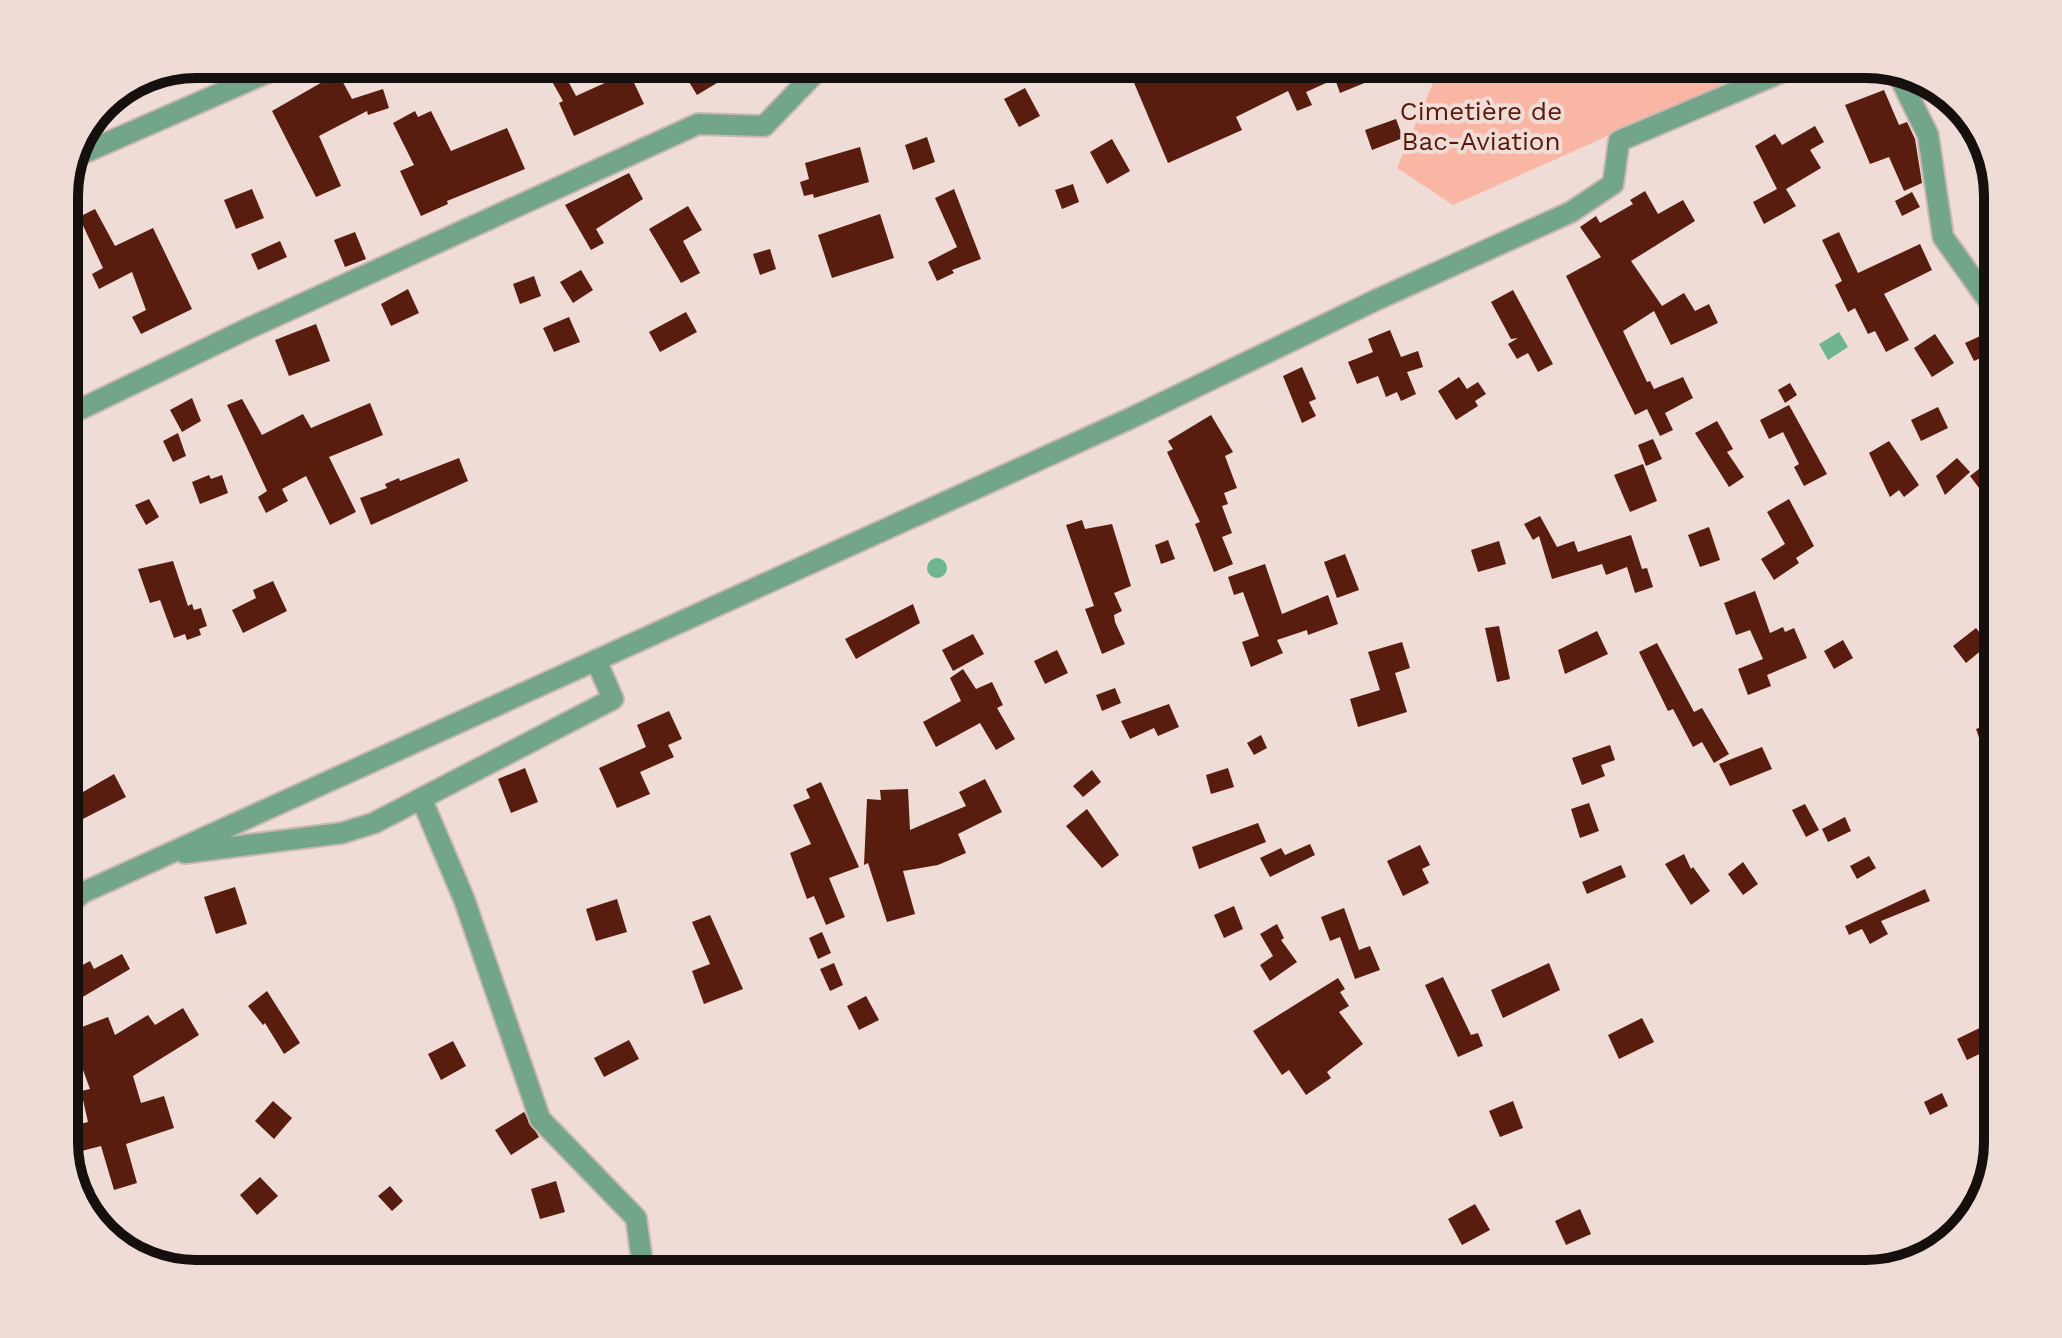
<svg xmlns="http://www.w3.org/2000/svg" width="2062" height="1338" viewBox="0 0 2062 1338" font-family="'Work Sans',sans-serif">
  <rect width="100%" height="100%" fill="#efdcd6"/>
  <!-- green -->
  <polygon fill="#f9b6a4" points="1441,64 1769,64 1453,205 1397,168"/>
  <!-- water -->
  <g fill="#6fb591">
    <polygon points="1839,332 1848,347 1828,360 1819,344"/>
    <circle cx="937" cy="568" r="10"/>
  </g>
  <!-- building -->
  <g fill="#581d0e">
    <polygon points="554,64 559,64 576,96 629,72 644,104 574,136 559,103 563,101 545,69"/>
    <polygon points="678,64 712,64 722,80 697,95"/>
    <polygon points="1114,64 1369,64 1361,67 1367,82 1340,93 1335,79 1306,92 1312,105 1297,111 1288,91 1236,117 1242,130 1168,163 1132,78 1123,82"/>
    <polygon points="338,73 352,99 383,89 389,108 368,115 367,111 319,136 341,186 316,197 272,111"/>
    <polygon points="1025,88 1040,116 1019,127 1004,99"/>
    <polygon points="1884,90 1899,125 1907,122 1915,139 1922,183 1904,191 1889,157 1870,164 1845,105"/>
    <polygon points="415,111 418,117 431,111 451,151 507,128 525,169 447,201 448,204 421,216 400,171 414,165 393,123"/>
    <polygon points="1396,119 1403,138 1372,150 1365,130"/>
    <polygon points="1815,126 1824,142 1810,150 1821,168 1786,189 1796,206 1764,224 1753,202 1777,189 1755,146 1775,134 1782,145"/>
    <polygon points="927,137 935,162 913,170 905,145"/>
    <polygon points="1112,139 1130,171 1107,184 1090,152"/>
    <polygon points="860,147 869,182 814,198 813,194 804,196 800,182 809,179 805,163"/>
    <polygon points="629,173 643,199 596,229 604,243 591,250 565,205"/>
    <polygon points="1073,184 1079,202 1062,209 1055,190"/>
    <polygon points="252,189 264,218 236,229 224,200"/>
    <polygon points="954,189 981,259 952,270 954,273 937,281 928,262 957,247 935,198"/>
    <polygon points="1645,191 1658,214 1683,200 1695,221 1631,261 1662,306 1684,293 1695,311 1709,304 1718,323 1671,345 1654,311 1623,331 1647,382 1650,381 1654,389 1683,377 1693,398 1665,413 1673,430 1660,436 1647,409 1635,415 1566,276 1601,257 1580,227 1596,216 1600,223 1633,204 1630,200"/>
    <polygon points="1912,192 1920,207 1902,216 1895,201"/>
    <polygon points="688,206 702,230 683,241 700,273 681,283 649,229"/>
    <polygon points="95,209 115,246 153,228 192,309 141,334 132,317 146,310 132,272 99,289 92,274 103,268 79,217"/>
    <polygon points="880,214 894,258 832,278 818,235"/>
    <polygon points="355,232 366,259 345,267 334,240"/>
    <polygon points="1839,232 1858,273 1920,244 1932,270 1884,294 1909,340 1886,352 1875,331 1868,334 1855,308 1848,312 1835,285 1842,281 1822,240"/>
    <polygon points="280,241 287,257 258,270 251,254"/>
    <polygon points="770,249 776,269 760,275 753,254"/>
    <polygon points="581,270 593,290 573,303 560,282"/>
    <polygon points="534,276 541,296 520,304 513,284"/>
    <polygon points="408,289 419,313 391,326 381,304"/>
    <polygon points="1513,290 1553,364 1538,372 1528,353 1517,359 1508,344 1518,338 1511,339 1491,302"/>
    <polygon points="686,312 697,332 660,352 649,332"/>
    <polygon points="569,317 580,342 554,352 543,328"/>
    <polygon points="316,324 330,361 289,376 275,340"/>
    <polygon points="1390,330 1401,357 1418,351 1423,367 1407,372 1416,394 1401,401 1397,392 1386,397 1378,376 1357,384 1348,362 1373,352 1368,339"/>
    <polygon points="1989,332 1998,350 1974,361 1965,343"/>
    <polygon points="1935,334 1954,363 1932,377 1914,348"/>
    <polygon points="1302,367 1316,399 1309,402 1316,416 1302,423 1283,376"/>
    <polygon points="1459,377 1467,389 1478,382 1486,394 1475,401 1478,406 1456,420 1438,391"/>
    <polygon points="1790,383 1797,395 1785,403 1778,390"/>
    <polygon points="192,398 201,421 182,432 170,410"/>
    <polygon points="242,399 262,435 303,414 311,428 370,403 383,435 329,457 356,512 330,525 306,476 282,489 288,501 266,513 258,497 267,491 227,405"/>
    <polygon points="1789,405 1827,474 1804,486 1794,467 1799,464 1783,432 1769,439 1760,420"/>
    <polygon points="1938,407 1948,428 1921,441 1911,420"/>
    <polygon points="1211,415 1233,452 1225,456 1237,488 1224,493 1228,504 1222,506 1232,533 1222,537 1233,564 1214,572 1195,524 1200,522 1167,452 1173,449 1168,441"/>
    <polygon points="1717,421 1733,449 1727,452 1744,477 1729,487 1695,433"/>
    <polygon points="178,433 186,456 173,462 163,441"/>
    <polygon points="1653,439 1662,459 1646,466 1638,445"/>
    <polygon points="1889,441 1919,485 1904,497 1899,490 1890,497 1869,453"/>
    <polygon points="1998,454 1998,495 1989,501 1970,476"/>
    <polygon points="459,458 468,481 371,525 360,498 387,488 385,484 399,478 400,481"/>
    <polygon points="1957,458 1970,472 1945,495 1936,476"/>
    <polygon points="1643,464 1657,501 1630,512 1614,475"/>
    <polygon points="209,475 211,479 222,475 228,493 200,504 192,482"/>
    <polygon points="149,499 159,517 146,525 135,505"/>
    <polygon points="1789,499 1814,546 1796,558 1799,563 1774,580 1761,559 1785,544 1767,512"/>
    <polygon points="1540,516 1557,547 1574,541 1578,552 1631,535 1642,569 1647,568 1653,587 1635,593 1627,567 1606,575 1602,564 1552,579 1539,536 1533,540 1524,524"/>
    <polygon points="1082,520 1085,529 1112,524 1131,586 1114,593 1122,611 1114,615 1115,622 1125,644 1102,654 1085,609 1094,606 1066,525"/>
    <polygon points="1709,527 1720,560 1700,567 1688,535"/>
    <polygon points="1168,540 1175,559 1161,564 1155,545"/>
    <polygon points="1499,541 1506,564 1478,572 1471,550"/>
    <polygon points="1345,554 1359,590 1337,598 1324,562"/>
    <polygon points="173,561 188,606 192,604 194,610 201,608 207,626 199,629 201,635 187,640 185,634 174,638 160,600 150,603 138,569"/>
    <polygon points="1265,564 1282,614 1328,595 1338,624 1308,635 1307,630 1277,640 1283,653 1251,667 1242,642 1259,636 1243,592 1234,595 1228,577"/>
    <polygon points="273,581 287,611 243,633 232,610 256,598 253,590"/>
    <polygon points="1755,591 1770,633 1783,627 1785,632 1794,628 1807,658 1767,675 1771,686 1748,695 1738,669 1763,659 1750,630 1736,635 1724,603"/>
    <polygon points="913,604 920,623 856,659 845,639"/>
    <polygon points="1499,626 1510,679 1497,682 1485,628"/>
    <polygon points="1976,628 1989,644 1966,663 1953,646"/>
    <polygon points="1597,631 1608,654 1565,674 1558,650"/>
    <polygon points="973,634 984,654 953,671 942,650"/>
    <polygon points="1843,640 1853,658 1834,669 1824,651"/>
    <polygon points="1402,642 1410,668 1395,673 1407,712 1358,727 1350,699 1380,690 1368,652"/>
    <polygon points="1657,643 1694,712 1702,708 1729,754 1714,763 1702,742 1693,747 1673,709 1668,711 1639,652"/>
    <polygon points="1057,650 1068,673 1045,684 1034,661"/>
    <polygon points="963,669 976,689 992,682 1003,705 997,708 1015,739 996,750 980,723 936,747 923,722 961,701 950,678"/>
    <polygon points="1115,688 1121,703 1102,711 1096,695"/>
    <polygon points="1169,704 1179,727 1158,736 1154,728 1130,739 1121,721"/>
    <polygon points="669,711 682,739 668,745 674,757 640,772 650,794 617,808 599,768 646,747 637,725"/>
    <polygon points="1998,721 1998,786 1996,786 1976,729"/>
    <polygon points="1261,735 1267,748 1254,755 1247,743"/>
    <polygon points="1610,745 1615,760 1601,765 1605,776 1582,785 1572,758"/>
    <polygon points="1762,747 1772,769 1730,786 1719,764"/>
    <polygon points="525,768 538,802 511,813 498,779"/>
    <polygon points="1228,768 1234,787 1211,794 1206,775"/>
    <polygon points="1092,770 1101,782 1083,797 1073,786"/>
    <polygon points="114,774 126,797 73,824 64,803"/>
    <polygon points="985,779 1002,812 958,834 966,853 938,865 903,871 915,914 887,922 868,863 864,865 867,799 881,800 880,790 908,789 910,830 966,806 959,792"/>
    <polygon points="821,782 859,867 829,878 845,917 826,925 814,896 807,899 790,853 811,844 793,805 810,798 806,789"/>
    <polygon points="1589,803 1599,831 1580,838 1571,809"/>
    <polygon points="1805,804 1819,830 1806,837 1792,810"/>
    <polygon points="1087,809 1119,855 1102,868 1066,826"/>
    <polygon points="1845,817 1851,831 1828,842 1822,829"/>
    <polygon points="1258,823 1266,842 1199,869 1192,847"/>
    <polygon points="1310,844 1315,855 1270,877 1260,858 1281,848 1285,855"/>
    <polygon points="1420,845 1430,865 1422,869 1429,883 1403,896 1387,861"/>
    <polygon points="1684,854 1691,869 1693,867 1710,891 1691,905 1665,864"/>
    <polygon points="1869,856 1876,868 1857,879 1850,866"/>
    <polygon points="1743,862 1758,884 1743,895 1728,874"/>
    <polygon points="1621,865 1626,877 1587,894 1582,882"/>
    <polygon points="235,887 247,924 216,934 204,897"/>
    <polygon points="1925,889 1930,901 1881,921 1888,934 1870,944 1862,929 1849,935 1845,926"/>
    <polygon points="617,899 627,932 596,941 586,909"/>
    <polygon points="1998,905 1998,947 1980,915"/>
    <polygon points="1234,906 1243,929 1224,938 1214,915"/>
    <polygon points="1344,908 1359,950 1370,946 1380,970 1355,979 1340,937 1330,941 1321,917"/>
    <polygon points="710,915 743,989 704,1004 692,971 710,964 692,922"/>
    <polygon points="1277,924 1284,938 1281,940 1297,962 1270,981 1260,965 1273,956 1260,934"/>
    <polygon points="822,932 831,953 818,959 809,938"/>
    <polygon points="122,954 130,969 64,1008 64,975 90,961 94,969"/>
    <polygon points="834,963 843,985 830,991 820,969"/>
    <polygon points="1549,963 1560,990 1503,1018 1491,990"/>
    <polygon points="1443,977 1471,1035 1478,1033 1483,1046 1458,1057 1425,985"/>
    <polygon points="1338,978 1345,989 1340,992 1349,1006 1339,1012 1363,1044 1327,1072 1331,1078 1306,1095 1289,1070 1282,1075 1253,1031"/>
    <polygon points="267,991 300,1043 284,1054 265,1023 263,1025 248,1006"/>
    <polygon points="866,996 879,1020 859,1030 847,1006"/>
    <polygon points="183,1008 199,1035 133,1076 141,1103 164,1096 174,1128 126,1144 137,1183 114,1190 101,1146 66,1155 64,1150 64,1128 88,1122 81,1091 90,1089 69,1032 108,1017 115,1035 148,1015 155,1025"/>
    <polygon points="1642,1018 1654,1042 1619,1059 1608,1035"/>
    <polygon points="1998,1019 1998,1045 1967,1060 1957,1039"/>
    <polygon points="629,1040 639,1059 604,1077 594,1058"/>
    <polygon points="453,1041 466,1066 441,1080 428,1054"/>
    <polygon points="1942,1093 1948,1106 1930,1115 1924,1102"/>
    <polygon points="273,1101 292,1118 274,1139 255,1121"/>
    <polygon points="1513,1101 1523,1128 1500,1137 1489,1111"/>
    <polygon points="524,1112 539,1137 511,1155 495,1130"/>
    <polygon points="260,1177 278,1196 257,1215 240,1195"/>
    <polygon points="556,1181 565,1212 540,1219 531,1189"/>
    <polygon points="390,1186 403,1201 392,1211 378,1196"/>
    <polygon points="1475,1204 1490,1230 1462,1245 1448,1219"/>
    <polygon points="1580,1209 1591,1234 1566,1245 1555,1221"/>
  </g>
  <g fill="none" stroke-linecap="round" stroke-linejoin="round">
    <!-- minor casing -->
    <g stroke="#c8b7b2" stroke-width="24">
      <g id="minor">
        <polyline points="1898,74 1928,135 1943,237 1998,314"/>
        <polyline points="79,155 287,64"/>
        <polyline points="64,417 245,330 698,124 764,126 824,64"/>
        <polyline points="422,800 464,899 540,1119 636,1218 644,1274"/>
        <polyline points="185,853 342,833 374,823 613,699 596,660"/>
        <polyline points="64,933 72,902 82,893 1129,419 1376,300 1571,212 1613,184 1619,141 1801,64"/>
      </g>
    </g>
    <!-- minor -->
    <use href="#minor" stroke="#72a58a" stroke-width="20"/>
  </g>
  <g text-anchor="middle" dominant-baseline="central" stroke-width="8" stroke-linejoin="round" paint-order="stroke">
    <!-- park labels -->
    <g font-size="26" fill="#581909" stroke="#efdcd6">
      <text x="1481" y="111">Cimetière de<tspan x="1481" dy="30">Bac-Aviation</tspan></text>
    </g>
  </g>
  <!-- crop -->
  <path d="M0 0H2062V1338H0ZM196 78H1866A118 118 0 0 1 1984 196V1142A118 118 0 0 1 1866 1260H196A118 118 0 0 1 78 1142V196A118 118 0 0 1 196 78Z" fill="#efdcd6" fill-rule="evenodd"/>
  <path fill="none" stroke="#150f0d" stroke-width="10" d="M196 78H1866A118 118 0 0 1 1984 196V1142A118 118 0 0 1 1866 1260H196A118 118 0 0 1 78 1142V196A118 118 0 0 1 196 78Z"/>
</svg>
